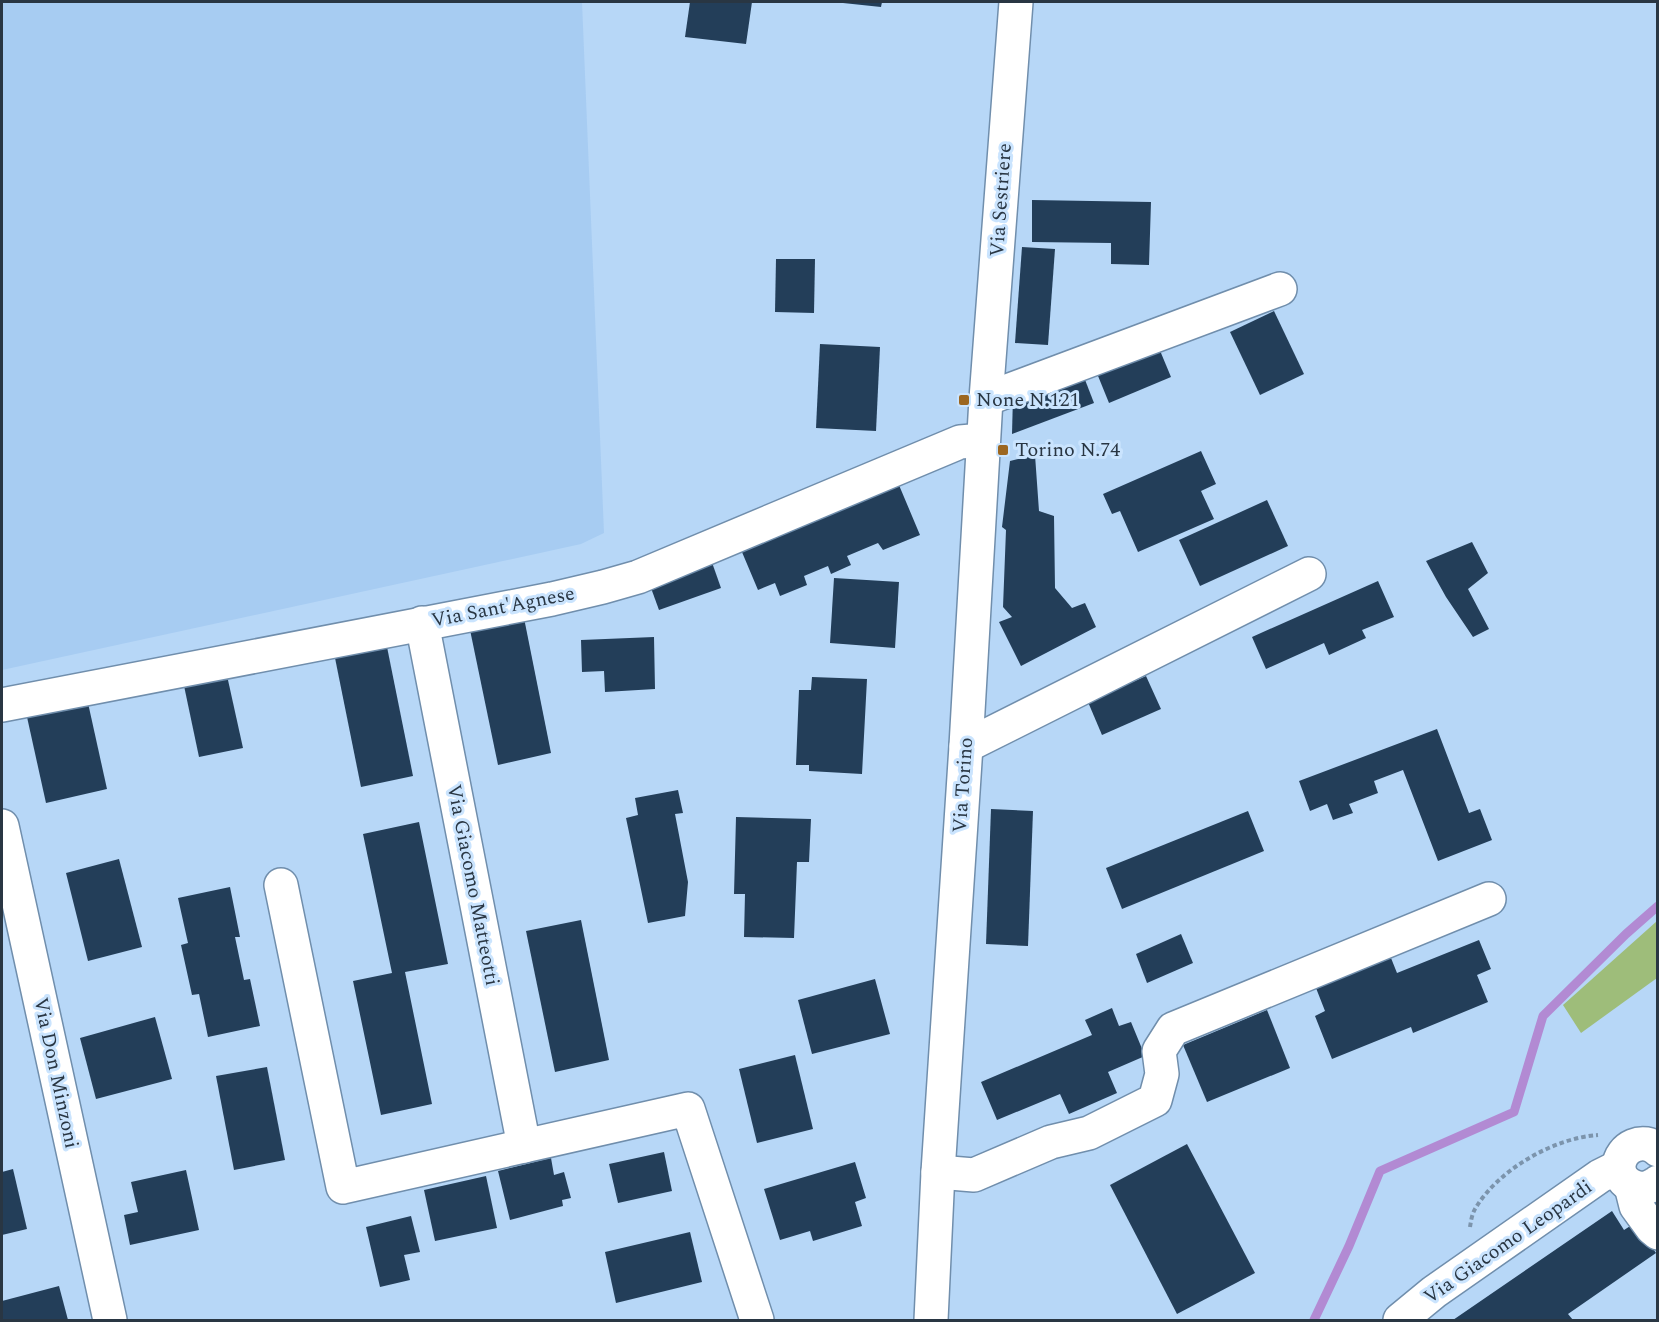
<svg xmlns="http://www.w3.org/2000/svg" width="1659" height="1322" viewBox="0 0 1659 1322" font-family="Spectral,serif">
  <rect width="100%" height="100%" fill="#b7d7f7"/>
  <!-- built -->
  <polygon fill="#a7ccf2" points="2,2 582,2 604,533 581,544 2,670"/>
  <!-- green -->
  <polygon fill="#9ebd7a" points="1657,921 1657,978 1581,1033 1563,1005"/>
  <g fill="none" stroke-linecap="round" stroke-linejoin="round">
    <!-- stream -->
    <polyline stroke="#b28ad3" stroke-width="9" points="1314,1320 1349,1246 1380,1171 1514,1112 1543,1016 1626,934 1658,906"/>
  </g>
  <!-- building -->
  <g fill="#233e59">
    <polygon points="690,2 752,2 746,44 685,37"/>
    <polygon points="844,2 882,2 881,7 843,3"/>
    <polygon points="1032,200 1151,202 1149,265 1111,264 1111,243 1032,242"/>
    <polygon points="1022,247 1055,249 1048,345 1015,343"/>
    <polygon points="776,259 815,259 814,313 775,312"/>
    <polygon points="1274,311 1304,374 1260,395 1230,332"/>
    <polygon points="1156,341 1171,377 1109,403 1094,366"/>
    <polygon points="820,344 880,347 876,431 816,428"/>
    <polygon points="1082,372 1094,403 1012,434 1013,396"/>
    <polygon points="1201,451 1216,484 1201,491 1214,519 1138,552 1120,511 1112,514 1103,494"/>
    <polygon points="1035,455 1039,511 1054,516 1055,588 1072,608 1085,603 1096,627 1021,666 999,622 1012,617 1003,607 1006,530 1002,527 1010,461"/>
    <polygon points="896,478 920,535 883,550 878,543 847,556 851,565 831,574 828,566 804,576 807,585 780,596 775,583 758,590 739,545"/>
    <polygon points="1267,500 1288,546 1200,586 1179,540"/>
    <polygon points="1472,542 1488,573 1468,589 1489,629 1473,637 1446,597 1426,561"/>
    <polygon points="709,554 721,588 659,610 647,577"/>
    <polygon points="834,578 899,582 895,648 830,643"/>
    <polygon points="1378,581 1394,617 1362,630 1366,638 1329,655 1324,643 1266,669 1252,637"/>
    <polygon points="523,613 551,753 498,765 469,625"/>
    <polygon points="385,637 413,776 361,787 333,648"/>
    <polygon points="654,637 655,689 605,692 604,671 582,672 581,640"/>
    <polygon points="226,671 243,748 199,757 183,681"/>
    <polygon points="1146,676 1161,709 1102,735 1088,702"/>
    <polygon points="812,677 867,679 862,774 809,771 809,765 796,765 799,690 811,690"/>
    <polygon points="88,703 107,789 46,803 27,717"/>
    <polygon points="1437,729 1469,813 1480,809 1492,840 1438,861 1403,770 1374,781 1378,793 1349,804 1353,813 1333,820 1327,804 1310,811 1299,781"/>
    <polygon points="678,790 683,813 675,814 688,882 685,916 648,923 626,818 638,815 635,798"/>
    <polygon points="991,809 1033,811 1028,946 986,944"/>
    <polygon points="1248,811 1264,851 1122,909 1106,868"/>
    <polygon points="736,817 811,819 809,862 797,862 794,938 744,937 745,894 734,894"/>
    <polygon points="419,822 448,964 405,972 432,1104 381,1115 353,981 392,973 363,834"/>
    <polygon points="119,859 142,947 88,961 66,873"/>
    <polygon points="230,887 240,937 235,937 244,980 250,979 260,1026 208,1037 199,994 192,995 181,945 188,943 178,898"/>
    <polygon points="581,920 609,1060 555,1072 526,931"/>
    <polygon points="1181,934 1193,963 1147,983 1136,954"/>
    <polygon points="1479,940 1491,969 1477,975 1488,1002 1413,1033 1411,1027 1332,1059 1315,1016 1325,1011 1316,988 1391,958 1397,973"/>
    <polygon points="875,979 890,1034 812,1054 798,1000"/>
    <polygon points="1112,1008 1119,1026 1131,1022 1145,1056 1108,1072 1117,1093 1069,1114 1060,1094 997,1120 981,1082 1092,1035 1085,1020"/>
    <polygon points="1267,1010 1290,1068 1207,1102 1183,1045"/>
    <polygon points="155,1017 172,1079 96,1099 80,1038"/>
    <polygon points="795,1055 813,1129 757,1143 739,1069"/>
    <polygon points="267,1067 285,1160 234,1170 216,1076"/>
    <polygon points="1187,1144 1255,1273 1177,1314 1110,1185"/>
    <polygon points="664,1152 672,1191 618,1203 609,1164"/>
    <polygon points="551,1158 554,1175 564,1172 571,1198 562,1200 563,1206 510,1220 498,1171"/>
    <polygon points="855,1162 866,1198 855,1202 862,1226 813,1241 810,1231 780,1240 764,1189"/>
    <polygon points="13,1169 27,1229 2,1235 2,1172"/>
    <polygon points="186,1170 199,1230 130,1245 124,1215 138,1212 131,1182"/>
    <polygon points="486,1176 497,1228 435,1241 424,1190"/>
    <polygon points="1612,1211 1624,1230 1635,1223 1656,1253 1568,1314 1573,1320 1453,1320"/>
    <polygon points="411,1216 420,1252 404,1255 410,1280 380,1287 366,1227"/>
    <polygon points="690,1232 702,1282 616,1303 605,1252"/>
    <polygon points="59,1286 68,1320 2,1320 2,1301"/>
  </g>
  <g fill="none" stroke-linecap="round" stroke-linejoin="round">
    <!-- minor casing -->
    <g stroke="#708eac" stroke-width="36">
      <g id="minor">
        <polyline points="986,399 1280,289"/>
        <polyline points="422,623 524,1146"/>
        <polyline points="2,705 552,599 603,587 638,577 960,442 983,440"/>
        <polyline points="966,746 1309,574"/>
        <polyline points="2,826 110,1320"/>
        <polyline points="281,885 343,1187 688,1109 757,1320"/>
        <path d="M 1658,1150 C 1644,1136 1620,1147 1619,1166 C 1618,1181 1635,1192 1649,1187 C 1650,1187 1657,1183 1658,1182"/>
        <polyline points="938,1172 974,1175 1051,1142 1089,1133 1155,1100 1162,1074 1159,1051 1173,1029 1489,899"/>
        <polyline points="1631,1186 1636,1206 1652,1228 1658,1233"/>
        <polyline points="1400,1320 1434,1292 1600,1176 1618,1167"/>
      </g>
    </g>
    <!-- major casing -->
    <g stroke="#708eac" stroke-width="36">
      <polyline id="major" points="931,1320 938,1172 966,746 986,399 1016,2"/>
    </g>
    <!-- path -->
    <path stroke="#7c94ac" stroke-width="4" stroke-dasharray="4.5 3" stroke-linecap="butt" d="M 1470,1227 C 1471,1221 1472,1214 1475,1209 C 1498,1170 1553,1138 1598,1135"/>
    <!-- minor -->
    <use href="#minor" stroke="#fff" stroke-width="33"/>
    <!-- major -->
    <use href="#major" stroke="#fff" stroke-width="33"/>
  </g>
  <!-- markers -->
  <g fill="#9c661f" stroke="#cae4fe" stroke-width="2">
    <rect x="958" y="394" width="12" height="12" rx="3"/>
    <rect x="997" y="444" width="12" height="12" rx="3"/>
  </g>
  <g text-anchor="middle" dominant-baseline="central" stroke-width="6" stroke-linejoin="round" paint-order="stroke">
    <!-- street labels -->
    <g font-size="20" fill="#293643" stroke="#cae4fe">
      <text transform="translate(1001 200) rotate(-86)">Via Sestriere</text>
      <text transform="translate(503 607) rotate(-11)">Via Sant'Agnese</text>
      <text transform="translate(963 785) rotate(-86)">Via Torino</text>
      <text transform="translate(473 885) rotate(79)">Via Giacomo Matteotti</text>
      <text transform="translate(56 1073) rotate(78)">Via Don Minzoni</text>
      <text transform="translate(1508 1242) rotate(-35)">Via Giacomo Leopardi</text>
    </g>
    <!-- poi labels -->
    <g font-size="20" fill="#293643" stroke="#cae4fe" text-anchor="start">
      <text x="976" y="400">None N.121</text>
      <text x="1015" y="450">Torino N.74</text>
    </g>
  </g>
  <!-- border -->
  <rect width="1659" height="1322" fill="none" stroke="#293643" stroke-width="6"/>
</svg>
